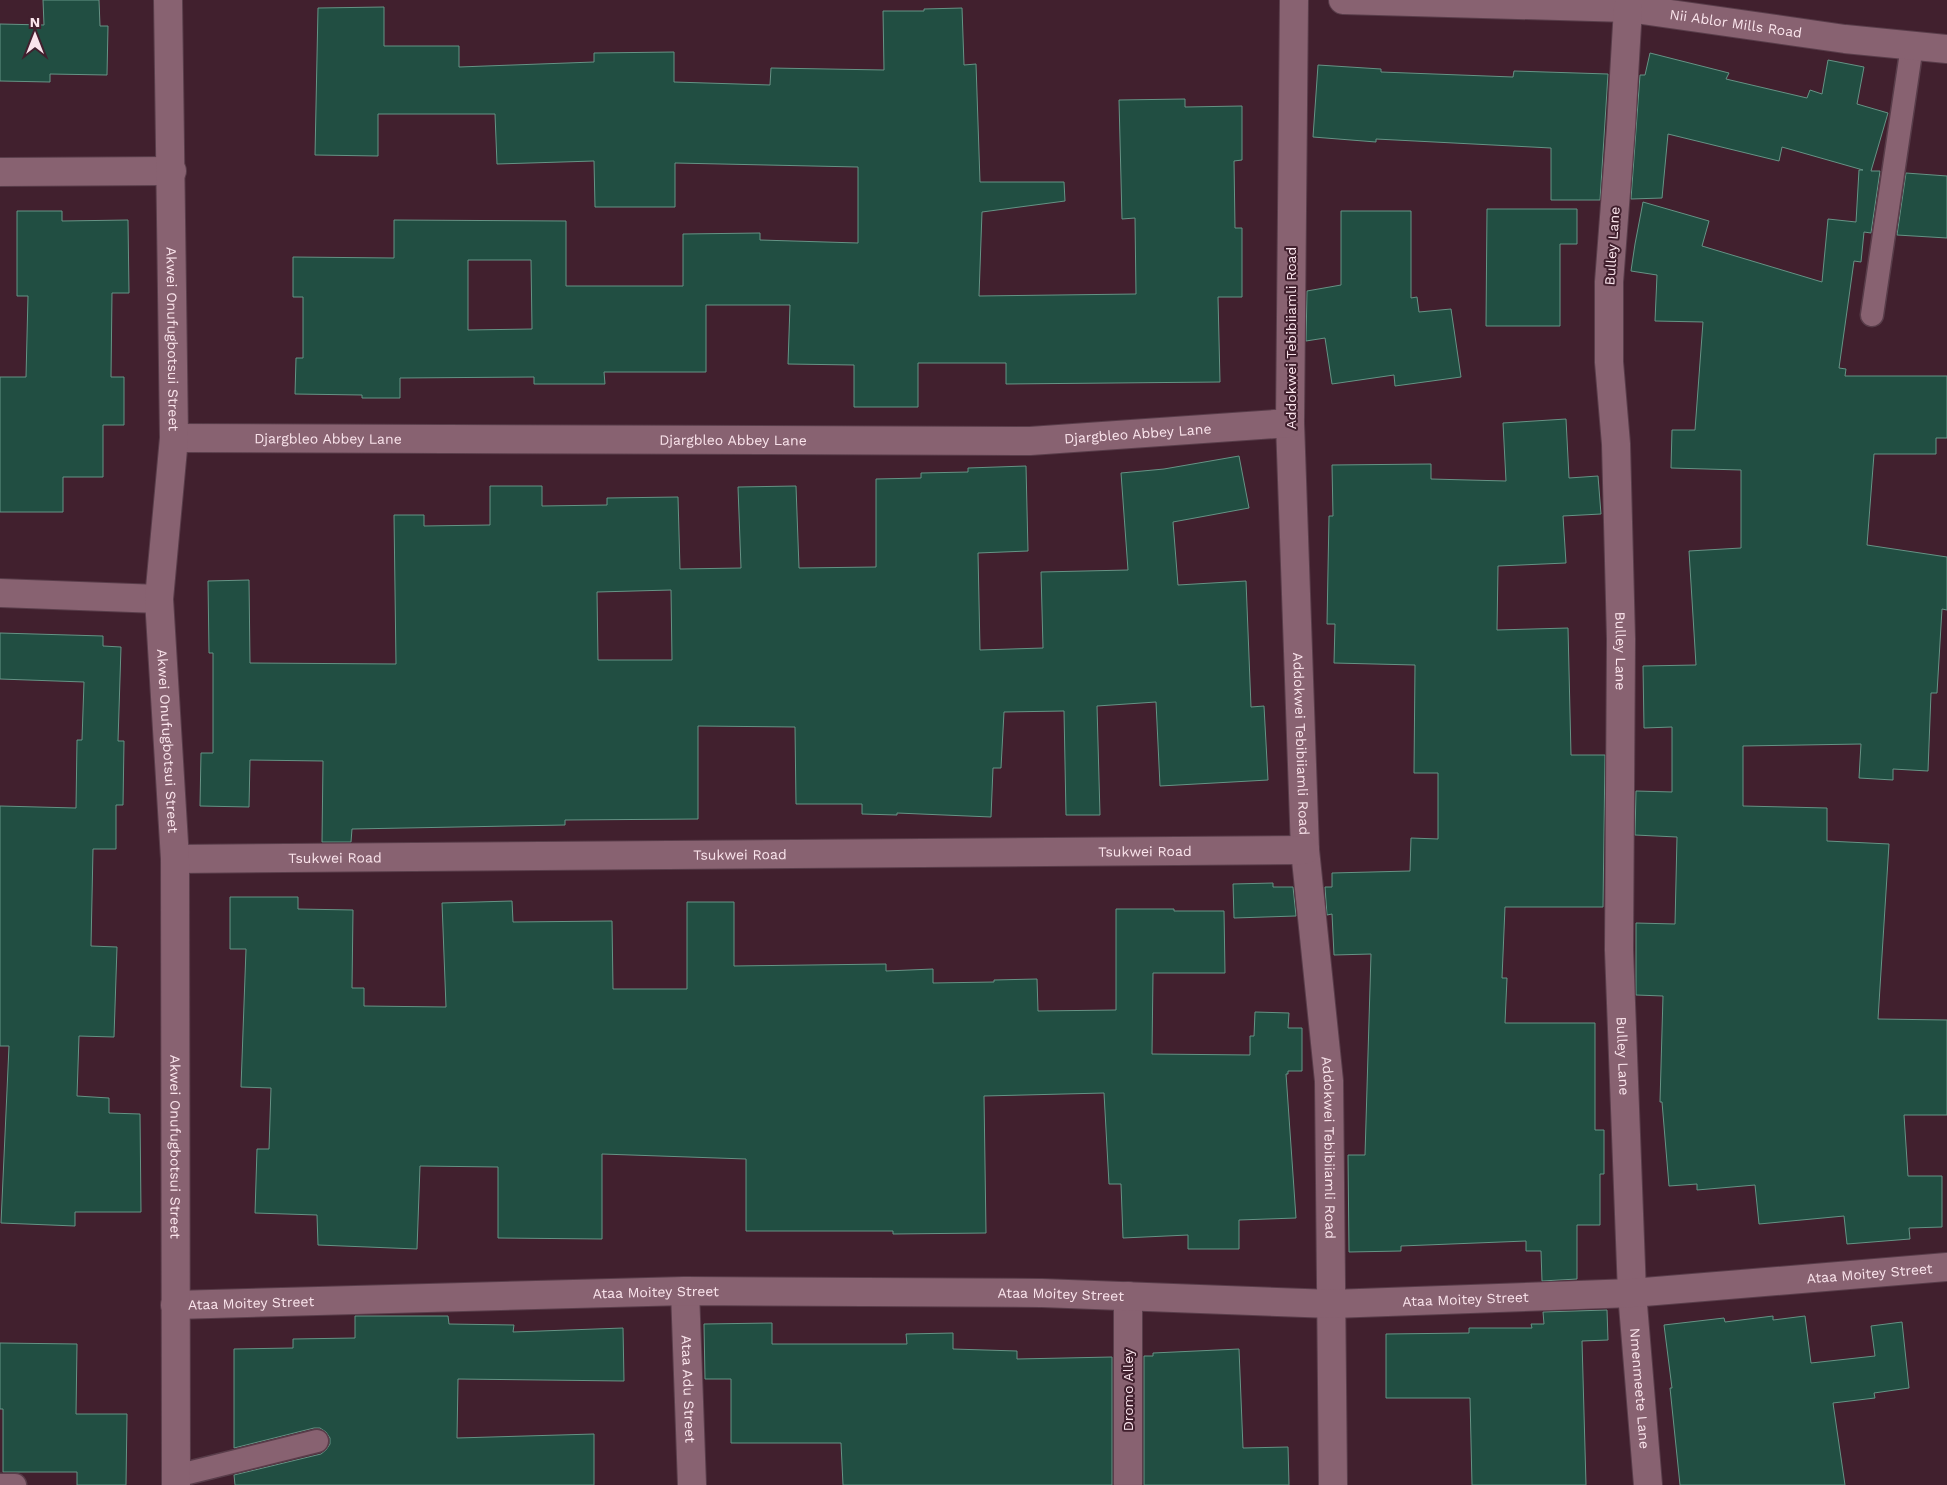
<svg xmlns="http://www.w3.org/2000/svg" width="1947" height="1485" viewBox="0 0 1947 1485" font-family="'Work Sans',sans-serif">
  <rect width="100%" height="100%" fill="#41202e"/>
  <!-- building -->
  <g fill="#214e42" stroke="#659385" fill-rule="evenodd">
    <polygon points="43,0 99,0 100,26 108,26 107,75 50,74 50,82 0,81 0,24 44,25"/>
    <path d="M 384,7 L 384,46 L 459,46 L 459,67 L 594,62 L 594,53 L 674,52 L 674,82 L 770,85 L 771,68 L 884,70 L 883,11 L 924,11 L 924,9 L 962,8 L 964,65 L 976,64 L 980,182 L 1064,182 L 1065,201 L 982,212 L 979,296 L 1136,294 L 1135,218 L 1122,219 L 1119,100 L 1185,99 L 1185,107 L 1242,106 L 1242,160 L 1234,161 L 1235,228 L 1242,228 L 1242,297 L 1218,297 L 1220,382 L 1006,384 L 1006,363 L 918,363 L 918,407 L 854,407 L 854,365 L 788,364 L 790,305 L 706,305 L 706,372 L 604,372 L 605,384 L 534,384 L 534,377 L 400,378 L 400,398 L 362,398 L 362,395 L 295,394 L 296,358 L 303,358 L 303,297 L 293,297 L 293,257 L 394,258 L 394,220 L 566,221 L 566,286 L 683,286 L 683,234 L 760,233 L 760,240 L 858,243 L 858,167 L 675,163 L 675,207 L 595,207 L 594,161 L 497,164 L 495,114 L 378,114 L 378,156 L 315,155 L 318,8 ZM 468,260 L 531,260 L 532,329 L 468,330 Z"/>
    <polygon points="1650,53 1729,73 1726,79 1807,98 1810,90 1822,94 1828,60 1864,67 1857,104 1888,113 1871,171 1880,171 1871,233 1864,232 1861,262 1854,261 1839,368 1846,369 1845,376 1947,376 1947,438 1936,438 1936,454 1874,454 1867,545 1947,557 1947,610 1942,609 1937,693 1931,693 1928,771 1893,769 1893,780 1859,778 1861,744 1743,746 1743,806 1827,808 1827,841 1889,844 1878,1019 1947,1020 1947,1115 1904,1115 1908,1176 1942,1176 1942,1227 1909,1228 1910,1239 1847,1244 1844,1216 1759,1224 1755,1185 1697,1190 1697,1184 1669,1186 1662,1102 1660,1102 1663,996 1636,995 1636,923 1675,924 1677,837 1635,835 1636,791 1672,792 1672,727 1644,728 1643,666 1696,665 1689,551 1741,548 1741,470 1671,468 1672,430 1695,430 1703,322 1655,321 1657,275 1631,271 1635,244 1643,202 1709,221 1702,246 1822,282 1828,219 1856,222 1859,170 1863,170 1782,147 1779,161 1668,134 1662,198 1631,199 1640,75 1645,75"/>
    <polygon points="1318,65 1381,69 1381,72 1513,77 1514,71 1608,74 1600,200 1551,200 1551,148 1376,139 1376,142 1313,137"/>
    <polygon points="1906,173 1947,176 1947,238 1897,235"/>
    <polygon points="1487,209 1577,209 1577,244 1560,244 1560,326 1486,326"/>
    <polygon points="17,211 62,211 62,221 128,220 129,293 112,293 111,377 124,377 124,425 103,425 103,477 63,477 63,512 0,512 0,377 26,377 28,296 17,296"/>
    <polygon points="1341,211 1411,211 1411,298 1417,297 1419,312 1451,309 1461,377 1395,386 1394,375 1332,384 1325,338 1306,341 1307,291 1341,285"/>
    <polygon points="1566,419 1569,478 1598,476 1601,514 1563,516 1566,563 1498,566 1497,630 1568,628 1571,755 1605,755 1603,907 1505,907 1502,978 1507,978 1505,1023 1595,1023 1595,1130 1604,1130 1604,1174 1600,1174 1600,1225 1577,1225 1577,1279 1542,1281 1541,1251 1526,1251 1526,1241 1401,1246 1401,1251 1349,1252 1348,1155 1365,1155 1371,954 1334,955 1332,914 1327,915 1325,887 1332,887 1332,873 1410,871 1411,838 1438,839 1438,773 1414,773 1415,665 1334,663 1335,624 1327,624 1329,516 1333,516 1332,465 1431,464 1431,479 1506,481 1503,423"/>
    <path d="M 1239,456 L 1249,508 L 1173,522 L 1178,585 L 1246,581 L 1251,707 L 1264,706 L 1268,780 L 1160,786 L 1156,702 L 1097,706 L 1100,815 L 1066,815 L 1064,711 L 1004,712 L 1001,768 L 993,768 L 991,817 L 897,813 L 897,815 L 862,814 L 862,804 L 796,804 L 795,727 L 698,726 L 698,819 L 565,820 L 565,825 L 352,829 L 351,842 L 322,842 L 323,761 L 250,760 L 249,807 L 200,806 L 201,753 L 213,753 L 213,653 L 209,653 L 208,581 L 249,580 L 250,663 L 396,664 L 394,515 L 424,515 L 424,526 L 490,525 L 490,486 L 542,486 L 542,506 L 607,505 L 607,498 L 678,497 L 680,569 L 741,568 L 738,487 L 796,486 L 799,568 L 876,567 L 876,479 L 921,478 L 921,473 L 968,472 L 968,468 L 1026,466 L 1028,551 L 978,553 L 980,650 L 1043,648 L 1041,572 L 1128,570 L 1121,473 L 1164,469 ZM 671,590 L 672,660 L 598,660 L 597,592 Z"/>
    <polygon points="0,633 103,636 103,646 121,647 118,741 124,741 123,805 116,805 116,849 93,849 91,946 117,947 114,1037 79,1036 77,1096 109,1098 109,1113 140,1114 141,1212 75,1212 75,1226 1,1223 9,1046 0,1046 0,806 76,808 77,740 82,740 84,682 0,679"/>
    <polygon points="1273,883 1273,887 1293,887 1296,916 1234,918 1233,884"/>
    <polygon points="230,897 298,897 298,909 353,910 352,988 364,988 364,1006 446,1007 442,903 512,901 513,922 612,921 613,989 687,989 687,902 734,902 734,966 886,964 886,971 933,969 933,983 994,982 994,980 1037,979 1038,1011 1116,1010 1116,909 1174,909 1174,911 1224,911 1225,973 1153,973 1152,1054 1250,1055 1250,1036 1254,1036 1255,1012 1289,1013 1288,1028 1302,1028 1302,1071 1288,1071 1288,1074 1286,1074 1296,1218 1239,1220 1239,1249 1188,1249 1188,1235 1123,1238 1121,1184 1109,1184 1104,1093 984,1096 986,1233 893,1234 893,1231 746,1231 746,1159 602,1154 602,1239 498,1238 498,1167 420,1166 417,1249 318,1245 317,1215 255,1213 257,1149 269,1149 271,1088 241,1087 246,949 230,949"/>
    <polygon points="1607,1310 1608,1340 1582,1341 1586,1485 1472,1485 1470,1398 1386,1398 1386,1334 1469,1333 1469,1328 1532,1328 1531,1324 1544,1324 1543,1312"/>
    <polygon points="355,1316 448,1316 449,1324 514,1325 513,1332 623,1328 624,1381 458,1379 457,1438 594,1434 594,1485 235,1485 234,1475 321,1454 326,1450 330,1444 330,1438 326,1432 320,1428 314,1428 234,1448 234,1349 293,1348 293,1339 355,1338"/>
    <polygon points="1773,1316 1773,1320 1805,1316 1811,1363 1875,1356 1871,1326 1902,1322 1909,1388 1874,1393 1875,1398 1833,1403 1845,1485 1680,1485 1670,1388 1672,1388 1664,1325 1724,1318 1725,1322"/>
    <polygon points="772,1323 772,1344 907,1344 906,1334 953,1333 953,1349 1017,1351 1017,1359 1112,1357 1112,1485 843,1485 841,1443 731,1443 731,1379 705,1379 704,1324"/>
    <polygon points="0,1343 77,1344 76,1414 127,1414 126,1485 77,1485 77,1472 3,1472 3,1409 0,1409"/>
    <polygon points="1239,1349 1243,1448 1288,1447 1289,1485 1144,1485 1144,1356 1153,1356 1153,1353"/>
  </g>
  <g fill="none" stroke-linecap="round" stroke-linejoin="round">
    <!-- service casing -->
    <g stroke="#593d4a" stroke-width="25">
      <g id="service">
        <polyline points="1872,315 1912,46"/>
        <polyline points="176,1476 317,1441"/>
        <polyline points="0,1485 15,1485"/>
      </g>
    </g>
    <!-- minor casing -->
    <g stroke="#593d4a" stroke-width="30">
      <g id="minor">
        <path id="s1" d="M 1294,0 L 1290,423 L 1305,850 L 1329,1081 L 1333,1485"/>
        <path id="s2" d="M 1343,0 L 1628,8 L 1845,39 L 1947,49"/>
        <path id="s3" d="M 1628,8 L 1621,127 L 1609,282 L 1609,362 L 1616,444 L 1621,639 L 1619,950 L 1632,1293 L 1648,1485"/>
        <polyline points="0,172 172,171"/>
        <path id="s4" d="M 174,438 L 1030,441 L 1290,423"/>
        <polyline points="0,593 159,599"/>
        <path id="s5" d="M 175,859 L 1305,850"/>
        <path id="s6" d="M 685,1291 L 692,1485"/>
        <polyline points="1128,1296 1128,1485"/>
        <path id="s7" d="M 175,1305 L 685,1291 L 1042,1293 L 1332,1304 L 1632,1293 L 1947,1267"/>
      </g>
    </g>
    <!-- tertiary casing -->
    <g stroke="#593d4a" stroke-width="30">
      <g id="tertiary">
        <path id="s8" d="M 168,0 L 174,438 L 159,599 L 175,859 L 176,1485"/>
      </g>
    </g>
    <!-- service -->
    <use href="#service" stroke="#886271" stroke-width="22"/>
    <!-- minor -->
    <use href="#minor" stroke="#886271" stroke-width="28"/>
    <!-- tertiary -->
    <use href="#tertiary" stroke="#886271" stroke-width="28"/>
  </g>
  <g text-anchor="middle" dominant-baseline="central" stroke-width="4" stroke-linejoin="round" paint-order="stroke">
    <!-- street labels -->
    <g font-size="14" fill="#fae4ec" stroke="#41202e">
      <text stroke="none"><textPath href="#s2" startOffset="394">Nii Ablor Mills Road</textPath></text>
      <text transform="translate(1612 246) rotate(-86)">Bulley Lane</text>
      <text stroke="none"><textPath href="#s8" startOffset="339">Akwei Onufugbotsui Street</textPath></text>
      <text transform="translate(1291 338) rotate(-90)">Addokwei Tebibiiamli Road</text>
      <text stroke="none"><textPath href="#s4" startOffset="964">Djargbleo Abbey Lane</textPath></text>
      <text stroke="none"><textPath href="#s4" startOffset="154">Djargbleo Abbey Lane</textPath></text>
      <text stroke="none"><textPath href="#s4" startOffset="559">Djargbleo Abbey Lane</textPath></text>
      <text stroke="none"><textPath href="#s3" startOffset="644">Bulley Lane</textPath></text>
      <text stroke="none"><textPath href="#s8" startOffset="742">Akwei Onufugbotsui Street</textPath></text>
      <text stroke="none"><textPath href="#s1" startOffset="744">Addokwei Tebibiiamli Road</textPath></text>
      <text stroke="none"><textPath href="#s5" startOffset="970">Tsukwei Road</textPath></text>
      <text stroke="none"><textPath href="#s5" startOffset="565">Tsukwei Road</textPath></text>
      <text stroke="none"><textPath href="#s5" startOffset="160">Tsukwei Road</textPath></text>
      <text stroke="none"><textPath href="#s3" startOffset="1049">Bulley Lane</textPath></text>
      <text stroke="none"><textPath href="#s8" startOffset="1148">Akwei Onufugbotsui Street</textPath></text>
      <text stroke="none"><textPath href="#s1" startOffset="1149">Addokwei Tebibiiamli Road</textPath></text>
      <text stroke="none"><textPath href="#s7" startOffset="1696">Ataa Moitey Street</textPath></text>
      <text stroke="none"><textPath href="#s7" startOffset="481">Ataa Moitey Street</textPath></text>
      <text stroke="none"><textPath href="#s7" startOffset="886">Ataa Moitey Street</textPath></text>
      <text stroke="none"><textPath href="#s7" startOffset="1291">Ataa Moitey Street</textPath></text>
      <text stroke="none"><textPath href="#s7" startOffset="76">Ataa Moitey Street</textPath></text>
      <text stroke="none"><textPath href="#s6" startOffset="98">Ataa Adu Street</textPath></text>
      <text stroke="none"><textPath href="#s3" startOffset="1382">Nmenmeete Lane</textPath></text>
      <text transform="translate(1128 1390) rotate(-90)">Dromo Alley</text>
    </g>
  </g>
  <!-- north arrow -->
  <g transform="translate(35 35)" stroke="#41202e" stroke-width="4" paint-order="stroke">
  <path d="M0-4L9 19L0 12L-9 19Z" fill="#fae4ec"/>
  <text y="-8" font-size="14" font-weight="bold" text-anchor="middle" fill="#fae4ec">N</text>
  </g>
</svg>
